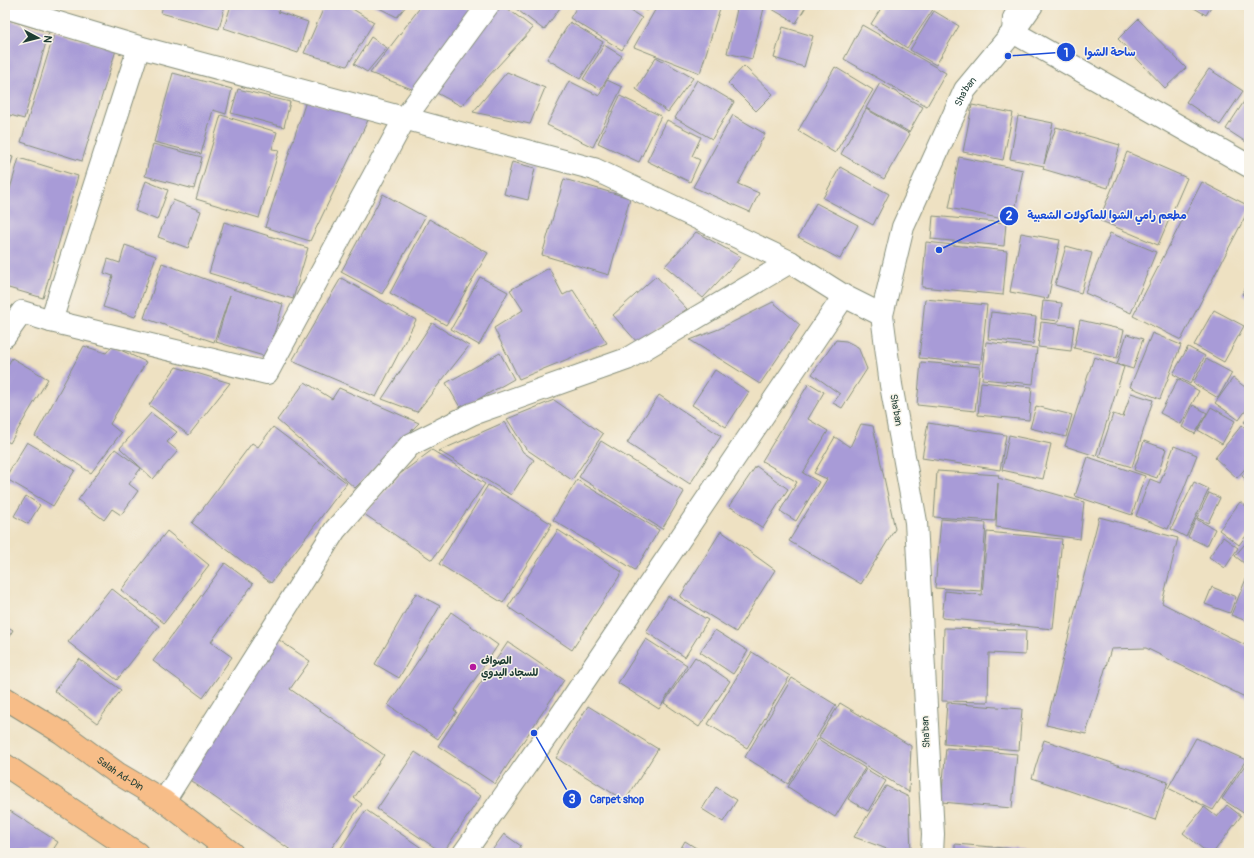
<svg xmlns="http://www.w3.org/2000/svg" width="1254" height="858" viewBox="0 0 1254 858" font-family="Pangolin,'Playpen Sans Arabic',sans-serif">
  <rect width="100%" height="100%" fill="#f7f3e8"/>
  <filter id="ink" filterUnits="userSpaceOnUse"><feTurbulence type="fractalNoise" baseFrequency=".025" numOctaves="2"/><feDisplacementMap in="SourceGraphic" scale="8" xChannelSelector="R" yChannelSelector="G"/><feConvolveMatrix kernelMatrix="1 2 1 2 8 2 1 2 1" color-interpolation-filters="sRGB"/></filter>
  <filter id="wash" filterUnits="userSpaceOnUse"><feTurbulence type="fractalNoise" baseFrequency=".012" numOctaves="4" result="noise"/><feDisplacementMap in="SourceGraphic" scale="16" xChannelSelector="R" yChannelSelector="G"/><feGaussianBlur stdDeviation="0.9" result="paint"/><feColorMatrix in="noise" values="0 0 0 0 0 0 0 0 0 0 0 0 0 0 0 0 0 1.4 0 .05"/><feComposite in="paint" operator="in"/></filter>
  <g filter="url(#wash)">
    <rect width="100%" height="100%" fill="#eee1c2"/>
    <g id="blocks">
      <!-- building -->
      <g fill="#a89bd7">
        <polygon points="163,5 225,5 219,29 161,13"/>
        <polygon points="231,5 280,5 278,12 308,22 298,53 224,28"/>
        <polygon points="325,5 346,5 374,22 347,66 304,53"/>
        <polygon points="373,5 407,5 397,17"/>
        <polygon points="422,5 463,5 476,14 417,91 370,73"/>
        <polygon points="499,5 503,5 533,28 461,106 433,91"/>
        <polygon points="511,5 562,5 544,30"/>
        <polygon points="578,5 622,5 642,18 622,50 570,18"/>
        <polygon points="636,5 651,5 647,11"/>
        <polygon points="658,5 721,5 700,73 634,47"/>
        <polygon points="738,5 750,5 764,8 752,59 727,53"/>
        <polygon points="774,5 807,5 796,23 772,9"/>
        <polygon points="883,5 936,5 907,48 871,24"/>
        <polygon points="1189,5 1212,5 1206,15"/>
        <polygon points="934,11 959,26 936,65 910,50"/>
        <polygon points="5,19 49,32 24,119 10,115 5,131"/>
        <polygon points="1138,19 1186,68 1165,88 1118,39"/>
        <polygon points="570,22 603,42 580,79 547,59"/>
        <polygon points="862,25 946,73 927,106 844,59"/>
        <polygon points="783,27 813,36 804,67 774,58"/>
        <polygon points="55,31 116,50 82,161 21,142"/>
        <polygon points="371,37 387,48 367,72 354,64"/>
        <polygon points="604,45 622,56 600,90 583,79"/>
        <polygon points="656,57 693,78 668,112 636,89"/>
        <polygon points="744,66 773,94 756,111 728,83"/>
        <polygon points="835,67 873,90 835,153 798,131"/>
        <polygon points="1209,69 1243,91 1220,125 1186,102"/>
        <polygon points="507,72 545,88 530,124 473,112"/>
        <polygon points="173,73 232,89 226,114 213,110 201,154 154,142"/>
        <polygon points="607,80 622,87 593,147 547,125 569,81 599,96"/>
        <polygon points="697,80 734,102 712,139 675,118"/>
        <polygon points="880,83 923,107 909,132 866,108"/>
        <polygon points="238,89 290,102 284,127 231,113"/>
        <polygon points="1249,94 1249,144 1226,129"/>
        <polygon points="620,96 661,116 639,162 598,143"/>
        <polygon points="306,101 369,118 310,241 265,227"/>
        <polygon points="972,105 1013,113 1003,160 963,152"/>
        <polygon points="866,109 910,134 884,179 841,154"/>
        <polygon points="221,115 277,132 272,149 279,150 259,218 196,199"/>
        <polygon points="733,115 765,134 738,184 759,193 750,212 693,187"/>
        <polygon points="1018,116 1053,123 1044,164 1056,127 1120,145 1108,188 1043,169 1044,166 1010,159"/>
        <polygon points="667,120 701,137 692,156 700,160 690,182 647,161"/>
        <polygon points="153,144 202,157 194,189 145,176"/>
        <polygon points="1127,152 1187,178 1158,245 1099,220"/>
        <polygon points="5,155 13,157 5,183"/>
        <polygon points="959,157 1023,170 1013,221 949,208"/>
        <polygon points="19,158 78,176 43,298 5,287 5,206"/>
        <polygon points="512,162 535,168 528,200 504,194"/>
        <polygon points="840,167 889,194 873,225 823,198"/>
        <polygon points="564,179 630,198 609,275 542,255"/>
        <polygon points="146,181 168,190 157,220 135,211"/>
        <polygon points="1202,182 1249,206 1249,209 1181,340 1133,316"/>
        <polygon points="383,194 425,217 382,294 341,272"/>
        <polygon points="173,200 201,211 188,248 158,237"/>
        <polygon points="816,203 858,225 840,259 798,237"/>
        <polygon points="933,216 1006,223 1004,246 931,239"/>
        <polygon points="429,219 488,253 446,325 390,293"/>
        <polygon points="224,222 308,248 293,299 209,273"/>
        <polygon points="696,232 741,257 703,298 665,266"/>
        <polygon points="1021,233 1060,240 1048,299 1010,292"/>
        <polygon points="1110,233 1156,252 1131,313 1085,293"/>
        <polygon points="926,242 1007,251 1003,295 922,287"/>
        <polygon points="125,245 156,256 135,317 103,307 113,276 104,273 108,259 120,263"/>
        <polygon points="1066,246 1092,253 1081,293 1055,285"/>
        <polygon points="162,263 232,289 283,304 267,357 216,342 230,295 214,342 144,318"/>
        <polygon points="549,268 563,295 573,290 607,343 519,379 494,328 523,310 510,290"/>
        <polygon points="656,276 687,309 637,342 613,315"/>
        <polygon points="480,277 508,292 479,345 451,329"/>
        <polygon points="341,278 416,320 376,397 292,361"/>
        <polygon points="1249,282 1249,298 1242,294"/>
        <polygon points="925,299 987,305 981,364 919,358"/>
        <polygon points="1043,301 1062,303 1059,321 1041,319"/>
        <polygon points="773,302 800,325 760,384 690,340 719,329"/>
        <polygon points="1214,310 1244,326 1224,362 1194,345"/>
        <polygon points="991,312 1036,317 1033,344 988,339"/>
        <polygon points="1080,320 1124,330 1117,358 1074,348"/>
        <polygon points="1041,322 1074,326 1071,351 1038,347"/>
        <polygon points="432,323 469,346 417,412 382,399"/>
        <polygon points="1152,333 1181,345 1160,399 1130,387"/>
        <polygon points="1127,334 1143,339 1133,369 1117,364"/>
        <polygon points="836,340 846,341 858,347 867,369 842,408 833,403 840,394 812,374"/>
        <polygon points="986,342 1037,348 1033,384 982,379"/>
        <polygon points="84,346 106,353 112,346 146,362 110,424 121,433 91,473 35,436"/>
        <polygon points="1188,347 1205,356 1190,384 1173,374"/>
        <polygon points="500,353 514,379 461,409 446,383"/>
        <polygon points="1094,357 1124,367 1096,456 1065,446"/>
        <polygon points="12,358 48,379 10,443 5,440 5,370"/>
        <polygon points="1206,359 1232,373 1218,398 1193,383"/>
        <polygon points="921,362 980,367 975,411 917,405"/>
        <polygon points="176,367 230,383 189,435 149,405"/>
        <polygon points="715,370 749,392 726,427 692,405"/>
        <polygon points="1233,378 1249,390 1249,406 1239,420 1215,403"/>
        <polygon points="1178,379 1199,391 1181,424 1160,413"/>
        <polygon points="305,382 332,399 339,388 419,423 355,488 277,420"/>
        <polygon points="981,382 1032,387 1029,420 978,415"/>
        <polygon points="809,383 824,392 808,419 828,431 803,473 819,482 796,521 780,511 797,482 762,461"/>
        <polygon points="1131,393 1153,400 1132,467 1099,457 1113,414 1123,417"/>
        <polygon points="659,395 721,436 690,484 627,443"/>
        <polygon points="554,400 603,434 572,480 526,449 507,419"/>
        <polygon points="1193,405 1207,413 1195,434 1182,427"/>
        <polygon points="1036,406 1072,415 1066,437 1030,428"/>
        <polygon points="1211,407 1235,421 1222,444 1198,430"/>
        <polygon points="151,413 177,432 167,442 178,451 153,479 120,448"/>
        <polygon points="1249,416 1249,426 1244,422"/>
        <polygon points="505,422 523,452 534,460 511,495 439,451"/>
        <polygon points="928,423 1006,435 1000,470 922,458"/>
        <polygon points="861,424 873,426 895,529 861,584 789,541 827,479 814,473 835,437 850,447"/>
        <polygon points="1242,425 1249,431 1249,464 1237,478 1215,458"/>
        <polygon points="273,427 347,483 271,583 192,523 252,443 258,447"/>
        <polygon points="1009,435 1051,444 1043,479 1002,470"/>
        <polygon points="601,441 684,492 662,529 579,477"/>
        <polygon points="1144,441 1166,449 1157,478 1134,470"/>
        <polygon points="27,442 75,470 53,506 5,478"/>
        <polygon points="1174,446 1197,455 1168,529 1136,516 1150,479 1160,483"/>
        <polygon points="115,449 141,468 129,484 138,491 121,515 112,509 104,520 78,500"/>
        <polygon points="432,450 485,484 432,560 364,514 400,474"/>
        <polygon points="1088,457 1145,476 1132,515 1075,496"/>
        <polygon points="756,466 788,489 763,528 729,506"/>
        <polygon points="1249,468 1249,482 1242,476"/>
        <polygon points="937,471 999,475 998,478 1084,502 1080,539 996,527 998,483 995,521 934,517"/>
        <polygon points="577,480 659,530 635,570 553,520"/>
        <polygon points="1194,482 1209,489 1186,537 1171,529"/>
        <polygon points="488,485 552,524 503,603 439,564"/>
        <polygon points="1209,493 1220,498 1208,523 1197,518"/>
        <polygon points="26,496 40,505 28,524 14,516"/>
        <polygon points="1240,502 1249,508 1249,532 1239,545 1219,530"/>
        <polygon points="1099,517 1178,538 1162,603 1249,647 1249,699 1146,648 1111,649 1086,734 1046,725"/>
        <polygon points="941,519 986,523 981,591 935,588"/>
        <polygon points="1196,519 1215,529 1207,546 1188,537"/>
        <polygon points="558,530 622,572 572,650 508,607"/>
        <polygon points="167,531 209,565 164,623 121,590"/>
        <polygon points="721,531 775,570 736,632 680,597"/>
        <polygon points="987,532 1062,539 1053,629 942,618 945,591 982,595"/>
        <polygon points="1223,537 1238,548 1225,568 1209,557"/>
        <polygon points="1249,539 1249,567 1235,556"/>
        <polygon points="225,563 253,584 211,642 232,657 203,698 153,661"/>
        <polygon points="1246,579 1249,580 1249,622 1231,615"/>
        <polygon points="1212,587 1236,597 1230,613 1205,604"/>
        <polygon points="111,588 159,626 117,680 68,642"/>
        <polygon points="416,593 440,606 399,678 375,664"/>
        <polygon points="668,596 708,620 685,657 646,632"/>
        <polygon points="451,612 498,645 454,710 457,712 438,739 388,705"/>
        <polygon points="5,625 13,630 5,643"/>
        <polygon points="944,628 1026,630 1025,655 989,653 988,702 942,701"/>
        <polygon points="715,630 748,651 733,674 700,652"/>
        <polygon points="276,638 310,661 290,689 384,755 354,798 362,804 328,853 295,853 181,774"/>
        <polygon points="646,639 687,665 659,709 618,683"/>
        <polygon points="508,642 564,680 495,784 438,746"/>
        <polygon points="752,652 790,676 747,748 708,724"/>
        <polygon points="695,657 730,681 699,727 664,703"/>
        <polygon points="79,659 121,690 97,723 54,691"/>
        <polygon points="792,678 836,705 788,784 745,757"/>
        <polygon points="840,703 911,746 909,792 819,737"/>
        <polygon points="947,703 1022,709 1019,750 944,744"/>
        <polygon points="588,706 658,749 625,801 556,758"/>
        <polygon points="1196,738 1246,760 1213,810 1168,788"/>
        <polygon points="818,739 865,768 835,817 788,787"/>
        <polygon points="1044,740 1168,782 1155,820 1032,778"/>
        <polygon points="946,748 1017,754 1012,808 941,802"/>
        <polygon points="415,752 481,796 443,853 377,809"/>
        <polygon points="1247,762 1249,763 1248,816 1222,799"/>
        <polygon points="866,769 886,781 868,811 848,799"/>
        <polygon points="886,786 909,797 911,853 898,853 854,837"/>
        <polygon points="716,787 737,800 723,822 702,809"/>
        <polygon points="1227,805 1241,816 1213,853 1208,853 1183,833 1204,807 1217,817"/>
        <polygon points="366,810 429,853 345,853 340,849"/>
        <polygon points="10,811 58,842 51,853 5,853 5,819"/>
        <polygon points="504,834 521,846 518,851 520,853 490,853"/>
        <polygon points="685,841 704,853 678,853"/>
        <polygon points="955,844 1029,850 1029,853 955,853"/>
      </g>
    </g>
  </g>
  <g filter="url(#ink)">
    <use href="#blocks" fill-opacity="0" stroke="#868f7b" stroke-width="1"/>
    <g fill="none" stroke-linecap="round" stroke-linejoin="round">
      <!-- street casing -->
      <g stroke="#868f7b" stroke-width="24">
        <g id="street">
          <polyline points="5,7 139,47"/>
          <polyline points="1014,18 1013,32 1249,166"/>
          <polyline points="51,321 267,373 405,118 488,5"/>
          <polyline points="5,336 22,312 51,321 139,47 594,169 790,262 844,296 882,315"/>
          <polyline points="164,801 335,530 410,445 472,414 627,359 790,262"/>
          <polyline points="464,853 555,724 844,296"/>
          <path id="s1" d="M 932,853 L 933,834 L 916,522 L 891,385 L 882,315 L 903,227 L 965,90 L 1013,32 L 1032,5"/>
        </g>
      </g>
      <!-- highway casing -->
      <g stroke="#868f7b" stroke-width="24">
        <g id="highway">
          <path id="s2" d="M 5,698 L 62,733 L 117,773 L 164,801 L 232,853"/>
          <polyline points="5,765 137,853"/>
        </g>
      </g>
      <!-- street -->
      <use href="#street" stroke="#fff" stroke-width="22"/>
      <!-- highway -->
      <use href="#highway" stroke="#f7bd88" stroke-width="22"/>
    </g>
  </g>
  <!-- markers -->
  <circle fill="#b5179e" stroke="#f7f3e8" stroke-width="1.5" cx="473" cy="667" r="4"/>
  <g text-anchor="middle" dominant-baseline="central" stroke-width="3" stroke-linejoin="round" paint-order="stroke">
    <!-- street labels -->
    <g font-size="10" fill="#1f3d34" stroke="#f7f3e8">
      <text stroke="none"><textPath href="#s1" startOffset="781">Sha'ban</textPath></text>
      <text transform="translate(896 410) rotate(80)">Sha'ban</text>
      <text transform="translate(926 732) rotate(-93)">Sha'ban</text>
      <text stroke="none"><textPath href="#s2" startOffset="138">Salah Ad-Din</textPath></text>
    </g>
    <!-- poi labels -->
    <g font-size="10" font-weight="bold" fill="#1f3d34" stroke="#f7f3e8" text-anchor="start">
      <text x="481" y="661">الصواف<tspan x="481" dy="12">للسجاد اليدوي</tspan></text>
    </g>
  </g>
  <!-- callouts -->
  <path fill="none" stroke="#1d4ed8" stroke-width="1.5" d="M1008 56L1066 52M939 250L1009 216M534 733L572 799"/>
  <g fill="#1d4ed8" stroke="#f7f3e8" stroke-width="1.5">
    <circle cx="1008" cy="56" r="4"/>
    <circle cx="939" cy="250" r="4"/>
    <circle cx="534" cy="733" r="4"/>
    <circle cx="1066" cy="52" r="10"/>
    <circle cx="1009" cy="216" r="10"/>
    <circle cx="572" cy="799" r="10"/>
  </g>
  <g font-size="12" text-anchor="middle" font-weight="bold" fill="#fff">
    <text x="1066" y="57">1</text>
    <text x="1009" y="220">2</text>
    <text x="572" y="803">3</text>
  </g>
  <g font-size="11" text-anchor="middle" font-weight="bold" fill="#1d4ed8" stroke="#f7f3e8" stroke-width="3" stroke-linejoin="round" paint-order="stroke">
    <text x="1110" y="56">ساحة الشوا</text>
    <text x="1107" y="219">مطعم رامي الشوا للمأكولات الشعبية</text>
    <text x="617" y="803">Carpet shop</text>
  </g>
  <!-- margin -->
  <rect width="1254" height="858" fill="none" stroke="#f7f3e8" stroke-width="20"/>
  <!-- north arrow -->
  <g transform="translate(38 38) rotate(97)" stroke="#f7f3e8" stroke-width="3" paint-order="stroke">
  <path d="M0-3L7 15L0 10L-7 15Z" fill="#1f3d34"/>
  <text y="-6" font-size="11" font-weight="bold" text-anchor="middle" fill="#1f3d34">N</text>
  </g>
</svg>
